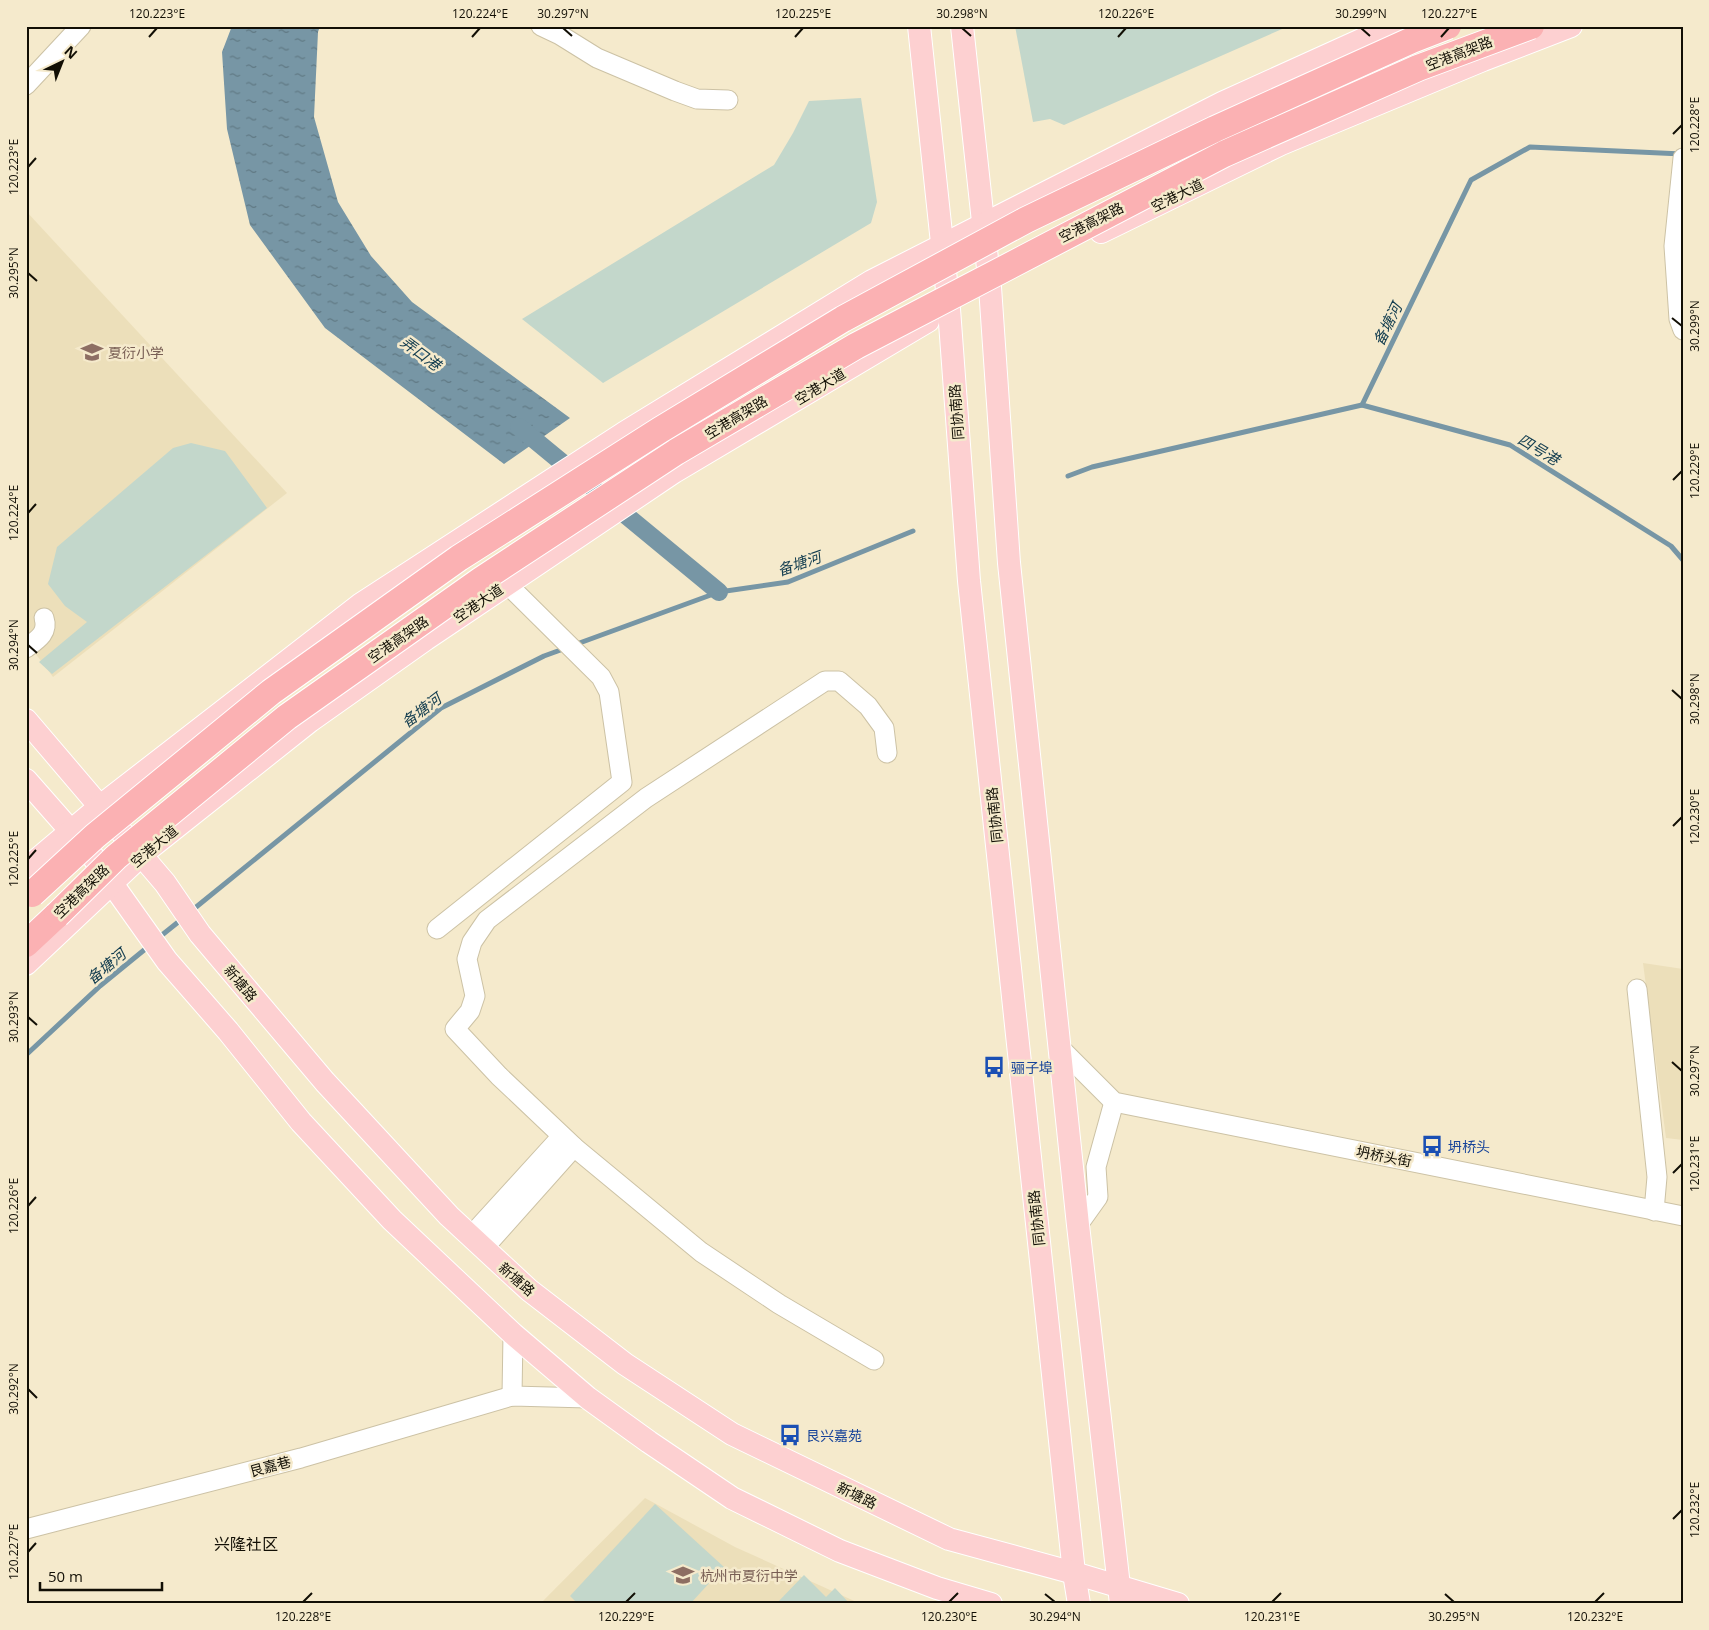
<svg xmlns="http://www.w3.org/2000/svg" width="1709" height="1630" viewBox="0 0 1709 1630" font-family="'Open Sans','Noto Sans SC',sans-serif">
  <defs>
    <pattern id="water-ripples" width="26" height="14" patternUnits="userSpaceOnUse" patternTransform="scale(1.25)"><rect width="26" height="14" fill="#7796a5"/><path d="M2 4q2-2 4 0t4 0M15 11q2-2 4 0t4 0" fill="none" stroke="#607984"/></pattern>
  </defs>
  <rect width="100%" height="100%" fill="#f5eacc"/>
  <!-- built -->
  <g fill="#ecdfba">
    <polygon points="26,211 287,493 53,677 26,641"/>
    <polygon points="1643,963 1683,969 1683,1140 1666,1138"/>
    <polygon points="645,1498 735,1547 861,1604 540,1604"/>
  </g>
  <!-- green -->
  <g fill="#c3d7cb">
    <polygon points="1015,26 1289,26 1064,125 1050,119 1033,122"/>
    <polygon points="861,98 877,202 871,223 603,383 522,319 774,165 793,133 809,101"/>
    <polygon points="191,443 225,451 267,508 52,674 39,662 87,622 65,606 48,584 57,547 173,448"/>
    <polygon points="655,1504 724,1567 690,1604 578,1604 570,1596"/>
    <polygon points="804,1575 826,1597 835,1588 850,1604 776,1604"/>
  </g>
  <!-- water -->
  <polygon fill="url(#water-ripples)" points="232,26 320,26 318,32 314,117 338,202 371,256 412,302 570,418 504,464 325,328 250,225 227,129 222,52"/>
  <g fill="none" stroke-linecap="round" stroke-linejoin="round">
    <!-- stream -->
    <g stroke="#7796a5" stroke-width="5">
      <polyline points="1362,405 1471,180 1530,147 1682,154"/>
      <polyline points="1068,476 1092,467 1362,405 1510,445 1671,546 1683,560"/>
      <polyline points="574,645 719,592 788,582 913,531"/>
      <polyline points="190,912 441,708 544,656 566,648"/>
      <polyline points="157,939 182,919"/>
      <polyline points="26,1055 100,986 149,946"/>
    </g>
    <!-- canal -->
    <polyline stroke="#7796a5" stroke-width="18" points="519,427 719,592"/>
    <!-- minor casing -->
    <g stroke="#ccc2a5" stroke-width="21">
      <g id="minor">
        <polyline points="541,26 560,35 597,58 675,91 697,99 728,100"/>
        <polyline points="26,85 81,26"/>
        <polyline points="1683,158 1674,246 1679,319 1683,330"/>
        <path d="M 26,648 C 37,640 49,633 44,618"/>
        <polyline points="437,929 622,782 609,692 601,677 507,584"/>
        <polyline points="1637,989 1657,1177 1654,1211"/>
        <polyline points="1060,1048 1114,1102 1683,1216"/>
        <polyline points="1078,1225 1098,1197 1096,1167 1114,1102"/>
        <polyline points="470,1237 562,1136"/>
        <polyline points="483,1249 574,1147"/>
        <polyline points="874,1360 779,1304 701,1252 574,1147 499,1076 455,1029 470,1011 475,996 467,959 472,942 487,920 646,798 825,681 839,681 868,706 884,728 887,753"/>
        <polyline points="512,1396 513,1334"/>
        <polyline points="26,1529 301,1458 512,1396 588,1398"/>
      </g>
    </g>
    <!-- major casing -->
    <g stroke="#fff" stroke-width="24">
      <g id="major">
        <polyline points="919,26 949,309 969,581 1074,1573 1079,1604"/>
        <polyline points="962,26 990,287 1009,563 1078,1225 1121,1604"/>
        <polyline points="1101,232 1281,144 1483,60 1571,26"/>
        <polyline points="26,720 165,883 200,934 325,1082 449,1216 529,1290 625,1364 732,1434 949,1539 1074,1573 1178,1604"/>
        <polyline points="26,780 91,854 167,961 228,1031 301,1122 392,1220 513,1334 588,1398 649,1442 732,1498 840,1551 937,1588 991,1604"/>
        <polyline points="26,869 103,804 361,604 624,433 872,281 1222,103 1392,26"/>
        <polyline points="26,964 146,851 310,721 426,639 674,472 928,321"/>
      </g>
    </g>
    <!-- highway casing -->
    <g stroke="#fff" stroke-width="28">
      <polyline id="highway" points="26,944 57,915"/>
    </g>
    <!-- minor -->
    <use href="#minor" stroke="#fff" stroke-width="19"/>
    <!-- major -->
    <use href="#major" stroke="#fdd0d1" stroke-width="22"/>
    <!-- highway -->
    <use href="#highway" stroke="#fbb1b3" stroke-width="26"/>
    <!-- highway-bridge casing -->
    <g stroke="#fff" stroke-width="28" stroke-linecap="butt">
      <g id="highway-bridge">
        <polyline points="32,894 95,836 271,692 459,558 660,430 843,319 1026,220 1215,129 1412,40 1448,26"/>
        <polyline points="57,915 116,857 287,717 481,580 676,452 856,346 1224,154 1418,68 1531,26"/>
      </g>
    </g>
    <!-- highway-bridge -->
    <use href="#highway-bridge" stroke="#fbb1b3" stroke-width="26"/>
  </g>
  <!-- ticks -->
  <path fill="none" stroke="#120f05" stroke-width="2" d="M 563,28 L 572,36M 962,28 L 971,36M 1361,28 L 1370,36M 149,37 L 157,28M 472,37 L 480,28M 795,37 L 803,28M 1118,37 L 1126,28M 1441,37 L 1449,28M 1673,134 L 1682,125M 28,167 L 36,158M 28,273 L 37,281M 1672,318 L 1682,326M 1673,480 L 1682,471M 28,513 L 36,504M 28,645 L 37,653M 1672,690 L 1682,699M 1673,826 L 1682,817M 28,859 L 36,850M 28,1017 L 37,1025M 1672,1062 L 1682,1071M 1673,1173 L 1682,1164M 28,1206 L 36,1197M 28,1389 L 37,1398M 1673,1519 L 1682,1510M 28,1552 L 36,1543M 1045,1594 L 1055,1602M 1445,1594 L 1454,1602M 303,1602 L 312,1593M 626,1602 L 635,1593M 949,1602 L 958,1593M 1272,1602 L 1281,1593M 1595,1602 L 1604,1593"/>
  <!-- icons -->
  <defs>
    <g id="school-bare" transform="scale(1.725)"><path d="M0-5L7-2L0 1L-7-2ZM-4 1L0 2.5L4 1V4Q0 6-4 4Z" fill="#8d6e63" stroke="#f5eacc" stroke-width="2.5" paint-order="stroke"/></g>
    <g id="bus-bare" transform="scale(1.725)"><path d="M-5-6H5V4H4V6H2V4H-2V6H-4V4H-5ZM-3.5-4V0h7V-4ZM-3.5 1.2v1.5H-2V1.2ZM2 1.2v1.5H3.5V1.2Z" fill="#1a4fb4" stroke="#f5eacc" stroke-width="2.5" paint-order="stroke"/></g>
  </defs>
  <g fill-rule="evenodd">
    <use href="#school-bare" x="92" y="352"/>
    <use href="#bus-bare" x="994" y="1067"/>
    <use href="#bus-bare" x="1432" y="1146"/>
    <use href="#bus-bare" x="790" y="1435"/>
    <use href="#school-bare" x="683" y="1575"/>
  </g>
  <g text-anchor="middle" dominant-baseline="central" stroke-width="5" stroke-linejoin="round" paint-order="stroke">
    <!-- street labels -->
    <g font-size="14" fill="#120f05" stroke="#f5eacc">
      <text transform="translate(1459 53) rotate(-21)">空港高架路</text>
      <text transform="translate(1177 195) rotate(-26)">空港大道</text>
      <text transform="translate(1091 222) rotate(-27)">空港高架路</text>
      <text transform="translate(820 386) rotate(-31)">空港大道</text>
      <text transform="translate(956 412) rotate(-94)">同协南路</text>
      <text transform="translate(736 417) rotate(-31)">空港高架路</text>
      <text transform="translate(478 603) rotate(-34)">空港大道</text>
      <text transform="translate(398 639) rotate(-35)">空港高架路</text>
      <text transform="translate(994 815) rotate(-96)">同协南路</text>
      <text transform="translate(154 846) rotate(-40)">空港大道</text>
      <text transform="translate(81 891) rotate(-44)">空港高架路</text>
      <text transform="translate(241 983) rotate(50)">新塘路</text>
      <text transform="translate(1384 1156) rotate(11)">坍桥头街</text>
      <text transform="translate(1036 1218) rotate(-96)">同协南路</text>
      <text transform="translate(517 1279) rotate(41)">新塘路</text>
      <text transform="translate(270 1466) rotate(-15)">艮嘉巷</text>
      <text transform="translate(857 1495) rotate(26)">新塘路</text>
    </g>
    <!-- education labels -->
    <g font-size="14" fill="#785e54" stroke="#f5eacc" text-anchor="start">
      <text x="108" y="352">夏衍小学</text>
      <text x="700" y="1575">杭州市夏衍中学</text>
    </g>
    <!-- transit labels -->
    <g font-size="14" fill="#164399" stroke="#f5eacc" text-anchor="start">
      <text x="1011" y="1067">骊子埠</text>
      <text x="1448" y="1146">坍桥头</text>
      <text x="806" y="1435">艮兴嘉苑</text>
    </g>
    <!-- water labels -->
    <g font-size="15" font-style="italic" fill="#103b4e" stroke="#f5eacc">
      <text transform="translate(1387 324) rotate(-64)">备塘河</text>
      <text transform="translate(421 353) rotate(37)">弄口港</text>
      <text transform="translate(1539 449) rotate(31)">四号港</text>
      <text transform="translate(799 563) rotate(-19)">备塘河</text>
      <text transform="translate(421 710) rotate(-37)">备塘河</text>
      <text transform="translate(106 966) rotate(-40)">备塘河</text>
    </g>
    <!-- quarter labels -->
    <g font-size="16" fill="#120f05" stroke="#f5eacc">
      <text x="246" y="1544">兴隆社区</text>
    </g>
  </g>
  <!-- border -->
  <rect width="1709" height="1630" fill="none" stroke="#f5eacc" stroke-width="55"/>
  <!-- north arrow -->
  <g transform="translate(62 62) rotate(43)" stroke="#f5eacc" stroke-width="4" paint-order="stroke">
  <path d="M0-4L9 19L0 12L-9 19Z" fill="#120f05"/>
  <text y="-8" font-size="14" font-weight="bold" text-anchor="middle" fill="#120f05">N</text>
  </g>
  <!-- scale -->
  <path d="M40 1582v8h122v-8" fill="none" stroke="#120f05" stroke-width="2.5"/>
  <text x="48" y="1582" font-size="15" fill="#120f05" stroke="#f5eacc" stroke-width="4" paint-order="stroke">50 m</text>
  <rect x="28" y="28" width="1654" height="1574" fill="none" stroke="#120f05" stroke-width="2"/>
  <g font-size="12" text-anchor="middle" fill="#120f05">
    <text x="157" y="18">120.223°E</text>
    <text x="480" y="18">120.224°E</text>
    <text x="563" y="18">30.297°N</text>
    <text x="803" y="18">120.225°E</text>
    <text x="962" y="18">30.298°N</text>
    <text x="1126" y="18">120.226°E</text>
    <text x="1361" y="18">30.299°N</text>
    <text x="1449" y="18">120.227°E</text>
    <text transform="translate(1695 125) rotate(-90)" y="4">120.228°E</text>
    <text transform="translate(14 167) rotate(-90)" y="4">120.223°E</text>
    <text transform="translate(14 273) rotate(-90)" y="4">30.295°N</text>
    <text transform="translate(1695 326) rotate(-90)" y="4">30.299°N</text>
    <text transform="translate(1695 471) rotate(-90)" y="4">120.229°E</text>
    <text transform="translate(14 513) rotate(-90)" y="4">120.224°E</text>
    <text transform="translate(14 645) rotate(-90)" y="4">30.294°N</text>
    <text transform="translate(1695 699) rotate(-90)" y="4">30.298°N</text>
    <text transform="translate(1695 817) rotate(-90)" y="4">120.230°E</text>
    <text transform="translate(14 859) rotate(-90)" y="4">120.225°E</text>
    <text transform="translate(14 1017) rotate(-90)" y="4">30.293°N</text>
    <text transform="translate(1695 1071) rotate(-90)" y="4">30.297°N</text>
    <text transform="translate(1695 1164) rotate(-90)" y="4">120.231°E</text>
    <text transform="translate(14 1206) rotate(-90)" y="4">120.226°E</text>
    <text transform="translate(14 1389) rotate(-90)" y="4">30.292°N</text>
    <text transform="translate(1695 1510) rotate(-90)" y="4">120.232°E</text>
    <text transform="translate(14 1552) rotate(-90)" y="4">120.227°E</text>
    <text x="303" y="1621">120.228°E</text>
    <text x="626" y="1621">120.229°E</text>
    <text x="949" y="1621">120.230°E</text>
    <text x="1055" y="1621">30.294°N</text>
    <text x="1272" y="1621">120.231°E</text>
    <text x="1454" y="1621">30.295°N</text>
    <text x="1595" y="1621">120.232°E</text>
  </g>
</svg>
